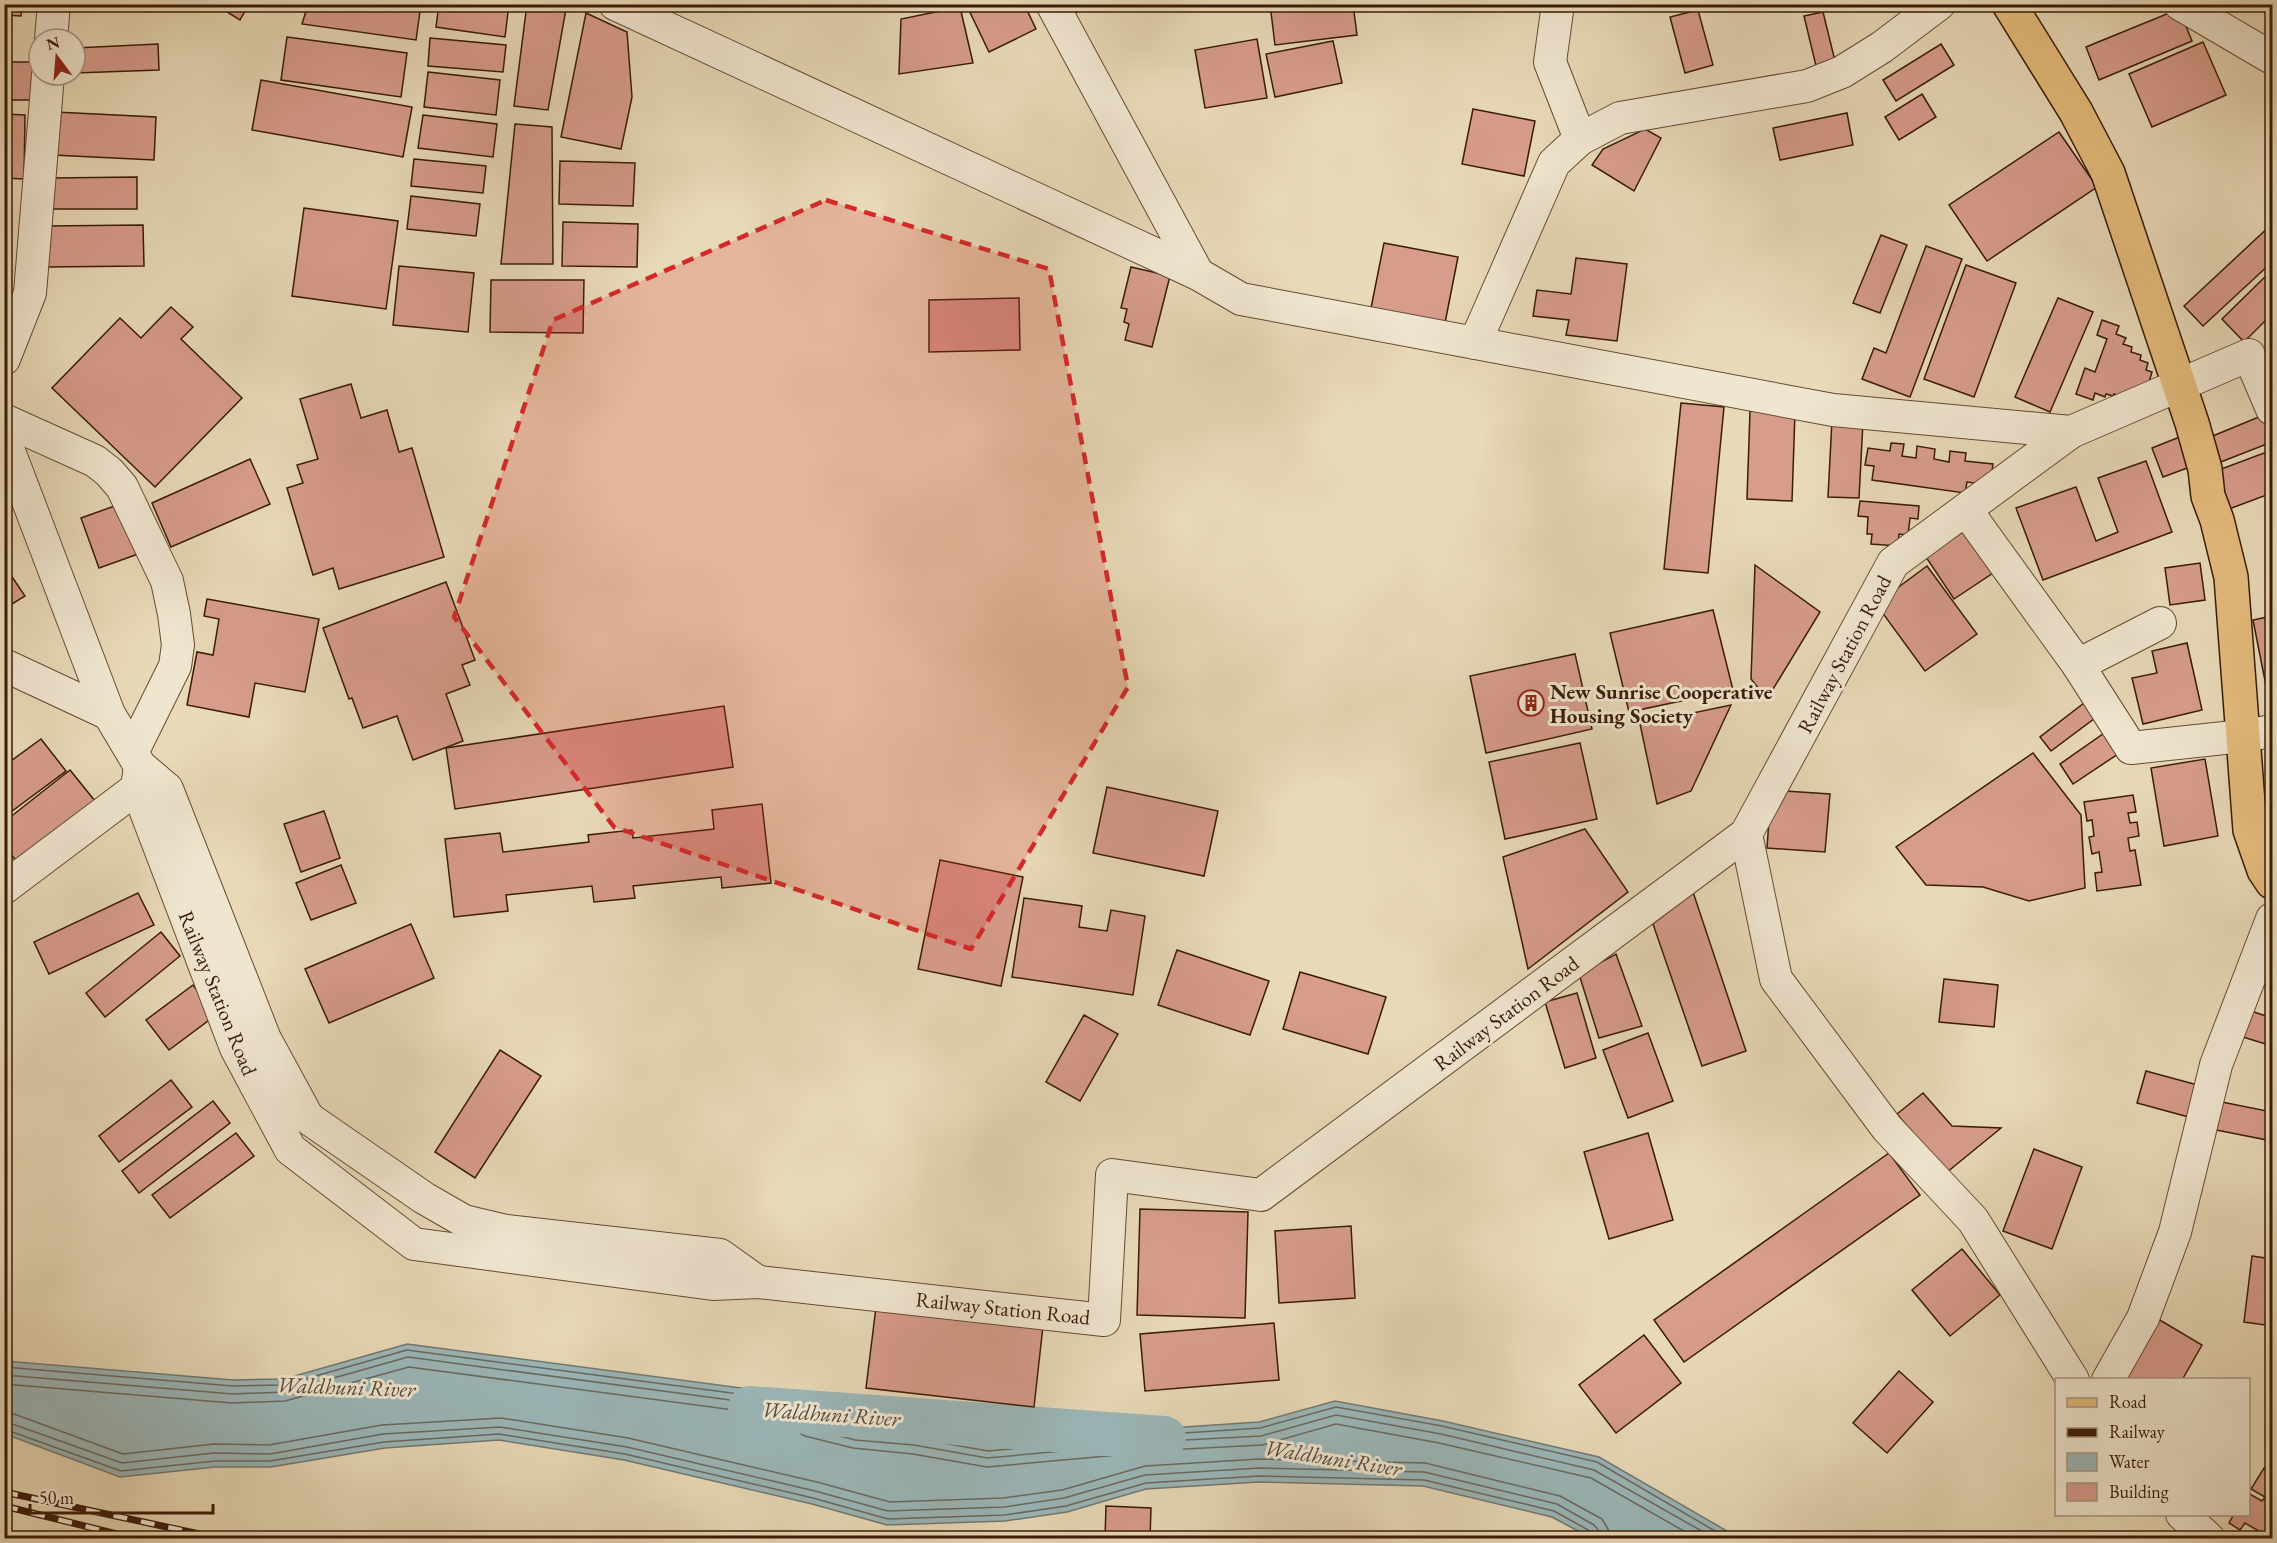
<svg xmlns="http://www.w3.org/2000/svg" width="2277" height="1543" viewBox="0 0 2277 1543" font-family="'EB Garamond',serif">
  <rect width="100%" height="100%" fill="#e8d9b7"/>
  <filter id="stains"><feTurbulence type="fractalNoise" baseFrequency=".00333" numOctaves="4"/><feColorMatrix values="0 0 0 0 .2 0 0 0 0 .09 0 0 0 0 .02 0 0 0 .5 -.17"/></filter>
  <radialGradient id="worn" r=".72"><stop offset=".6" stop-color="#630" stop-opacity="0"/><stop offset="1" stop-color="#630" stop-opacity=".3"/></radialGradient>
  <!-- water -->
  <polygon fill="#9bb7b9" stroke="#747972" stroke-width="1.5" points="407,1344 772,1392 812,1414 858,1427 915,1432 988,1445 1184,1427 1259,1422 1335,1401 1443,1421 1599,1457 1727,1531 1735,1538 1591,1538 1552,1517 1423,1486 1259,1482 1146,1489 1067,1512 1005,1521 887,1525 812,1504 624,1460 499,1440 385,1448 271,1467 215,1467 120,1477 5,1434 5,1361 233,1380 284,1379"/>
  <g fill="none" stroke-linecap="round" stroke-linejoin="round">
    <!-- shore -->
    <g stroke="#6a6960" stroke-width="1.5">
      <polyline points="4,1367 233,1386 284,1385 407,1350 769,1398 810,1420 857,1432 915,1438 988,1451 1184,1433 1260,1428 1336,1407 1442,1426 1597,1462 1727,1538"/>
      <polyline points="4,1375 233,1394 284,1392 408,1357 767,1405 808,1427 855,1440 914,1445 987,1458 1185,1440 1261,1436 1336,1415 1441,1434 1594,1470 1714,1538"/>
      <polyline points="4,1384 232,1403 285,1401 409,1367 764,1414 805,1436 853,1448 913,1454 987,1467 1185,1449 1262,1445 1336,1424 1439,1443 1591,1478 1696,1538"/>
      <polyline points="4,1412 14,1414 123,1454 214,1444 269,1445 382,1425 501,1418 628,1438 817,1482 890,1502 1003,1498 1062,1490 1145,1466 1259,1459 1425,1463 1560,1496 1602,1519 1608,1529 1609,1538"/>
      <polyline points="4,1421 122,1463 214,1453 270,1454 383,1434 500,1427 627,1447 815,1491 888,1511 1004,1507 1064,1498 1145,1475 1259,1468 1424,1472 1557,1504 1594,1525 1599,1531 1600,1538"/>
      <polyline points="4,1429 121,1471 215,1461 270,1461 384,1442 499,1434 625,1454 813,1498 888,1519 1005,1515 1066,1506 1146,1483 1259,1476 1424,1480 1554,1511 1590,1531 1593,1538"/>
    </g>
    <!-- river -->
    <polyline stroke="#9bb7b9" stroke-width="44" points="750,1408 1164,1438"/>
  </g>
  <!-- building -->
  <g fill="#d79c8c" stroke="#3a1b07" stroke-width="1.5">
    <polygon points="4,4 22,4 21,16 4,15"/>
    <polygon points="96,4 154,4 154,10"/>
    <polygon points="214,4 249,4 240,20"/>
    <polygon points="311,4 421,4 416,40 302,24 307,8"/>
    <polygon points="439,4 509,4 505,37 436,27"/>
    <polygon points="527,4 554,4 566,9 548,110 514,106"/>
    <polygon points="966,4 1024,4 1036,29 989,52"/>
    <polygon points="1070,4 1091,4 1075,13"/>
    <polygon points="1270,4 1353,4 1357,35 1275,45"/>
    <polygon points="960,7 973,63 899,74 901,19"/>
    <polygon points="2179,9 2192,41 2099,80 2086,47"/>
    <polygon points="1698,10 1713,65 1685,73 1670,17"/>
    <polygon points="1823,12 1836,65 1817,70 1804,16"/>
    <polygon points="586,13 627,32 632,97 621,149 561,137"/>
    <polygon points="287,37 407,53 401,97 281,80"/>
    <polygon points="430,38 506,45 503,72 428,66"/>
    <polygon points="1257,39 1267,98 1205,108 1195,50"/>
    <polygon points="1333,41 1342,83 1275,97 1266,54"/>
    <polygon points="2203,42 2226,95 2152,127 2129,74"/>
    <polygon points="158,44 159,70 75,73 75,48"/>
    <polygon points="1941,44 1954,65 1896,101 1883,80"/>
    <rect x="4" y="62" width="33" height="38"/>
    <polygon points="428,72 500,80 496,115 424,107"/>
    <polygon points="261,80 412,107 403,157 252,130"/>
    <polygon points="1922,94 1936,117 1899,140 1885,117"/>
    <polygon points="1473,109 1535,121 1524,176 1462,164"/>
    <polygon points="55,112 156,117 154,160 53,155"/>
    <polygon points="1847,113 1853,145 1780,160 1773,128"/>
    <polygon points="4,114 25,115 24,179 4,178"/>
    <polygon points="423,115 497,124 493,157 418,148"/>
    <polygon points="515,124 552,127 553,264 501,264"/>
    <polygon points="1645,129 1661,138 1634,191 1592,165 1603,149"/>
    <polygon points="2059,132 2097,187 1987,261 1949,205"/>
    <polygon points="414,159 486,166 483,193 411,186"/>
    <polygon points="560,161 635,163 633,206 559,204"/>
    <polygon points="137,177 137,209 51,209 50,178"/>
    <polygon points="411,196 480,204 476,236 407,229"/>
    <polygon points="304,208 398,221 386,309 292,296"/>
    <polygon points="563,222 638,224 637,267 562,266"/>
    <polygon points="2272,224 2272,262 2203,326 2184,306"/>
    <polygon points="143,225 144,266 45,267 45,226"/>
    <polygon points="1881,235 1907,245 1880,313 1853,303"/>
    <polygon points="1384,243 1458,257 1443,333 1369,318"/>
    <polygon points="1926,246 1962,259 1910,397 1862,379 1874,348 1886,353"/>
    <polygon points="1576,258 1627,264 1617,341 1566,335 1569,320 1533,316 1537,290 1571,294"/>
    <polygon points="1966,265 2016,283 1974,397 1924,379"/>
    <polygon points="399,266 474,273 468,332 393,325"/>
    <polygon points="1131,267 1170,276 1152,347 1125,340 1129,324 1124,322 1127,309 1121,308"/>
    <polygon points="2272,270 2272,314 2244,342 2222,319"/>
    <polygon points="491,280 584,280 583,333 490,332"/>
    <polygon points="1019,298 1020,350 929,352 929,300"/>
    <polygon points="2058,298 2093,312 2050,412 2015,397"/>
    <polygon points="171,307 193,327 181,339 242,398 155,487 52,388 120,318 141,338"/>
    <polygon points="2102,320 2119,326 2116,334 2126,338 2123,344 2132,347 2131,352 2141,355 2140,360 2148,363 2146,370 2152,372 2147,389 2126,398 2114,394 2113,396 2106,394 2105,397 2095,393 2093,400 2076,394 2085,368 2095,372 2107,339 2097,335"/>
    <polygon points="351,384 361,418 387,410 399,452 412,448 444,557 339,589 333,568 313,575 287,488 303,483 297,465 318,459 300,399"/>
    <polygon points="1681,403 1724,407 1708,573 1664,569"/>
    <polygon points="1750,411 1795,412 1792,501 1747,499"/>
    <polygon points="2266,414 2272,429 2272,442 2213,465 2203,440"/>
    <polygon points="1832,420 1863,422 1859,498 1828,497"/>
    <polygon points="2187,434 2198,464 2163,477 2152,448"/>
    <polygon points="1891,443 1904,444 1902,456 1916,458 1917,446 1935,449 1934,459 1949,462 1950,451 1966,453 1965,461 1993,464 1990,485 1967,482 1965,493 1872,480 1874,466 1865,465 1868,448 1890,451"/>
    <polygon points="2272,450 2272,493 2221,512 2208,474"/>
    <polygon points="250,459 270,504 171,547 152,503"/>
    <polygon points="2146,461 2172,532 2043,580 2016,508 2076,487 2096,541 2118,532 2098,478"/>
    <polygon points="1860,501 1919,506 1918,519 1910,518 1908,535 1899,534 1898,546 1871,544 1872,534 1867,534 1868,517 1858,516"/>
    <polygon points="123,503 141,553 99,568 81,518"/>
    <polygon points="1973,525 2002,567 1954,599 1926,557"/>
    <polygon points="2200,563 2205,600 2170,605 2165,568"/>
    <polygon points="4,565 25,596 4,609"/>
    <polygon points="1755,565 1820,612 1767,699 1751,679"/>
    <polygon points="1927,566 1977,634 1925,671 1876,604"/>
    <polygon points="446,582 475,660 462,665 470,685 446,694 463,741 413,760 397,716 363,728 352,698 349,699 323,628"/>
    <polygon points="207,599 319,619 305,692 255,683 249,717 187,705 197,652 213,655 219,619 204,616"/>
    <polygon points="1713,610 1733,690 1629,712 1610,633"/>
    <polygon points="2272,616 2272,716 2253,620"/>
    <polygon points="2187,643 2202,710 2143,724 2132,678 2157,673 2152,651"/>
    <polygon points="1575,654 1592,729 1486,753 1470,676"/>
    <polygon points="2084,703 2095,718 2051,751 2040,737"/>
    <polygon points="1731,705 1691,791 1657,804 1640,724"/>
    <polygon points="724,706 733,767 455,809 446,748"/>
    <polygon points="2110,729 2124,750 2073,784 2060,764"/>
    <polygon points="41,739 66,771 4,817 4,766"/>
    <polygon points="1580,743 1597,819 1505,839 1489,762"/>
    <polygon points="2033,753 2081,815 2085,888 2029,901 1983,887 1926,885 1896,847"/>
    <polygon points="2205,759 2218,836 2164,846 2151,768"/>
    <polygon points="70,770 95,801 18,863 4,846 4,822"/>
    <polygon points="1107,787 1218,811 1204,876 1093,853"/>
    <polygon points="1771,790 1830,794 1825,852 1767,848"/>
    <polygon points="2133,795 2136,812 2128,813 2130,823 2137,822 2139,836 2128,838 2130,851 2135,850 2141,885 2097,891 2095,873 2102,872 2099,852 2092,854 2089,837 2094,836 2092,820 2087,821 2084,802"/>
    <polygon points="762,804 771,883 722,888 721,877 633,886 635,898 594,902 592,886 506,895 508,911 454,917 445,839 500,833 503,852 589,842 588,835 632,830 633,838 714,829 712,810"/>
    <polygon points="324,811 340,858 301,872 284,824"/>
    <polygon points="1585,829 1628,892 1528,969 1503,857"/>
    <polygon points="940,860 1023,877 1001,986 918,969"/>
    <polygon points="341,865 356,903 311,920 296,883"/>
    <polygon points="1693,892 1746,1051 1702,1066 1653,924"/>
    <polygon points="138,893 154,925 49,974 34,942"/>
    <polygon points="1024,898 1082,906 1079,927 1107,931 1111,910 1145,916 1133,995 1012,977"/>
    <polygon points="411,924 434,978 329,1023 305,969"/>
    <polygon points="161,932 180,956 105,1017 86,993"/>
    <polygon points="1177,950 1269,981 1250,1035 1158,1005"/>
    <polygon points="1616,954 1642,1026 1599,1038 1579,974"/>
    <polygon points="1300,972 1386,997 1368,1054 1283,1029"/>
    <polygon points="1944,979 1998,985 1994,1027 1939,1022"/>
    <polygon points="193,985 216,1015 169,1050 146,1020"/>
    <polygon points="1577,993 1596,1058 1565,1068 1545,1002"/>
    <polygon points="2251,1011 2272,1018 2272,1046 2243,1037"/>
    <polygon points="1084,1015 1118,1034 1080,1101 1046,1082"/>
    <polygon points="1648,1033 1673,1101 1628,1118 1603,1050"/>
    <polygon points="500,1050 541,1076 475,1178 435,1152"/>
    <polygon points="2146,1071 2205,1087 2196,1119 2137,1103"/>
    <polygon points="171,1080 192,1107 119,1162 99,1136"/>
    <polygon points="1923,1093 1952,1126 2001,1128 1946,1173 1897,1114"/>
    <polygon points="2212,1100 2272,1112 2272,1141 2206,1128"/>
    <polygon points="213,1101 230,1123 139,1193 122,1171"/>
    <polygon points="236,1133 254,1156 170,1218 152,1195"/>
    <polygon points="1648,1133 1673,1220 1609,1239 1584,1152"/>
    <polygon points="2034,1149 2082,1167 2052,1249 2003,1231"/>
    <polygon points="1889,1153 1920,1195 1684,1362 1654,1320"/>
    <polygon points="1140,1209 1248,1212 1245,1318 1137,1315"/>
    <polygon points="1351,1226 1355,1298 1279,1303 1275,1231"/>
    <polygon points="1962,1249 2000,1295 1950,1336 1912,1290"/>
    <polygon points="2252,1256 2272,1259 2272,1326 2244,1322"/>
    <polygon points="876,1307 1043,1326 1034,1407 866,1388"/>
    <polygon points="2153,1316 2202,1345 2182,1380 2123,1380"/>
    <polygon points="1274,1323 1279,1380 1145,1391 1140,1334"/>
    <polygon points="1644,1335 1681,1383 1616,1433 1579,1385"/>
    <polygon points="1899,1371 1933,1402 1887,1453 1853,1423"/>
    <polygon points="2264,1468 2272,1473 2272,1538 2258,1538 2262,1533 2245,1523 2240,1530 2229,1523 2234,1514 2248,1514 2248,1493 2262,1501 2265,1497 2251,1489"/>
    <polygon points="1106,1506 1151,1508 1150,1538 1105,1538"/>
  </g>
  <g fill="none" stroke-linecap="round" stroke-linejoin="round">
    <!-- minor casing -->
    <g stroke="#664a33" stroke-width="34">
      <g id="minor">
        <polyline points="615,4 1198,274 1241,299 1833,410 2071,432"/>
        <polyline points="1052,4 1198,274"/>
        <polyline points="1558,4 1550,62 1580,139"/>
        <polyline points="2180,4 2272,58"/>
        <polyline points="51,39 54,4"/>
        <polyline points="1475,343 1554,163 1580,139 1620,118 1807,86 1842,72 1882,47 1939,4"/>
        <polyline points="4,359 30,293 48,75"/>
        <polyline points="4,420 95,461 109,472 122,487 167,581 174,614 178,645 175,666 133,751"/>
        <polyline points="4,438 109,714 140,766 167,789 265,1039 308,1118 424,1198 464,1221 506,1231 720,1255 758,1282"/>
        <polyline points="1966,510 2078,665 2160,623"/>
        <polyline points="4,665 109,714"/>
        <polyline points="2078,665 2131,748 2243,736 2272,731"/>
        <polyline points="140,766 137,788 236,1048 288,1145 290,1149 414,1244 713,1284 758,1282 1104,1320 1112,1175 1261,1195 1746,834 1893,563 2071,432 2249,355 2272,409"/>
        <polyline points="1746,834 1776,979 1887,1128 1973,1220 2073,1380"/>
        <polyline points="4,888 137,788 155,779"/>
        <polyline points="2108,1380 2143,1318 2175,1232 2216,1065 2272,919"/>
        <polyline points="2182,1514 2208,1538"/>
      </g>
    </g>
    <!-- major casing -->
    <g stroke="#3a1b07" stroke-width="36">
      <polyline id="major" points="2009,4 2076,112 2108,173 2192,423 2205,469 2208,496 2217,520 2231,577 2250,830 2264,870 2272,882"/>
    </g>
    <!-- minor -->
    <use href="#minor" stroke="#f0e6d0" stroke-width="32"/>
    <!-- major -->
    <use href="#major" stroke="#e4bc7c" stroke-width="33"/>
    <!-- rail casing -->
    <g stroke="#3a1b07" stroke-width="7">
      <g id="rail">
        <polyline points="4,1492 218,1538"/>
        <polyline points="4,1506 133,1538"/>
      </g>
    </g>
    <!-- rail -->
    <use href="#rail" stroke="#f0e6d0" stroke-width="4.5" stroke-dasharray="14" stroke-linecap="butt"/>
  </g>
  <!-- marked area -->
  <path fill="#d62828" fill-opacity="0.2" stroke="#d62828" stroke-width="4.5" stroke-dasharray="12 8" stroke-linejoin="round" d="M 826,200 L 1049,269 L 1128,687 L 971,949 L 614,827 L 454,617 L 553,320 Z"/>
  <!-- icons -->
  <defs>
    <g id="building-ring" transform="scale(1.35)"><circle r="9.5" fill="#f0e6d0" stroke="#8f2418" stroke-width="1.5"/><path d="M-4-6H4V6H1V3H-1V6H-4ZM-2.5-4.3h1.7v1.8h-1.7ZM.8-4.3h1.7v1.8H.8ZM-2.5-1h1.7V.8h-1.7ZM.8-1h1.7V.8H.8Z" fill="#8f2418"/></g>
  </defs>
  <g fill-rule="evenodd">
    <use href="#building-ring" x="1531" y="703"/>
  </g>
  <g text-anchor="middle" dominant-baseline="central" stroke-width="6" stroke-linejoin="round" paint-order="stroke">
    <!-- street labels -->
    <g font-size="21" fill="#3a1b07" stroke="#f0e6d0">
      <text transform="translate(1844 654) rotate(-62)">Railway Station Road</text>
      <text transform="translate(218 993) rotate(68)">Railway Station Road</text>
      <text transform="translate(1506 1013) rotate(-37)">Railway Station Road</text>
      <text transform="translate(1003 1308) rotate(6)">Railway Station Road</text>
    </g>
    <!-- poi labels -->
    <g font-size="21" font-weight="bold" fill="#3a1b07" stroke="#f0e6d0" text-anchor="start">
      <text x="1550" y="691">New Sunrise Cooperative<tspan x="1550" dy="24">Housing Society</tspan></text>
    </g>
    <!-- water labels -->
    <g font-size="22" font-style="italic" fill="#574a3c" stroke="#f0e6d0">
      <text transform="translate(346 1387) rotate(2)">Waldhuni River</text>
      <text transform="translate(831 1414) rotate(4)">Waldhuni River</text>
      <text transform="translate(1333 1458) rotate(9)">Waldhuni River</text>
    </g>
  </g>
  <!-- margin -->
  <rect width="2277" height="1543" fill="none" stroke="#e8d9b7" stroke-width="24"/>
  <rect x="6" y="6" width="2265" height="1531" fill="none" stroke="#3a1b07" stroke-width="3"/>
  <rect x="12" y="12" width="2253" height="1519" fill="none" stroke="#3a1b07" stroke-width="1.5"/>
  <!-- legend -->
  <rect x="2055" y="1378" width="195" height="138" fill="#f0e6d0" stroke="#a79580" stroke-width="1.5"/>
  <rect x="2067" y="1398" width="30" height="9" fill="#e4bc7c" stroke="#a79580" stroke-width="1.5"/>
  <text x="2109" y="1408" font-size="18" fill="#3a1b07">Road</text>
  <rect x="2067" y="1428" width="30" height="9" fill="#3a1b07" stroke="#a79580" stroke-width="1.5"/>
  <text x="2109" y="1438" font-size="18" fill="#3a1b07">Railway</text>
  <rect x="2067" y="1453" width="30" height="18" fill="#9bb7b9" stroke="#a79580" stroke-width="1.5"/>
  <text x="2109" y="1468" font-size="18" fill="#3a1b07">Water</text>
  <rect x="2067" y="1483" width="30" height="18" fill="#d79c8c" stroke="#a79580" stroke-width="1.5"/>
  <text x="2109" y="1498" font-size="18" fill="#3a1b07">Building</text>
  <!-- north arrow -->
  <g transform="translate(57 57) rotate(344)"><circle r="28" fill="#f0e6d0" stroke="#a79580" stroke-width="1.5"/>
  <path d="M0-4.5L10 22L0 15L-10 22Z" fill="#8f2418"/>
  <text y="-9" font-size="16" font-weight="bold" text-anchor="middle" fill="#3a1b07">N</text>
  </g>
  <!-- scale -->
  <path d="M30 1504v9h183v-9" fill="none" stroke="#3a1b07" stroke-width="3"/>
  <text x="39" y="1504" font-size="18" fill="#3a1b07" stroke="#f0e6d0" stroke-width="4.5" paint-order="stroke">50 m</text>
  <rect width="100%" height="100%" filter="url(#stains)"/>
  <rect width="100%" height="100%" fill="url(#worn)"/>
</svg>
